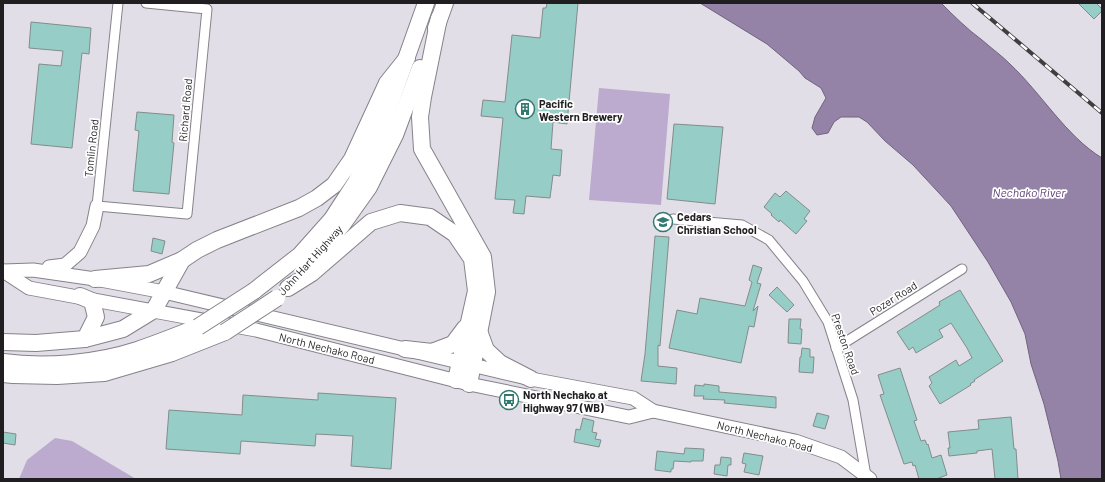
<svg xmlns="http://www.w3.org/2000/svg" width="1105" height="482" viewBox="0 0 1105 482" font-family="Barlow,sans-serif">
  <rect width="100%" height="100%" fill="#e2dee7"/>
  <!-- green -->
  <g fill="#bcabce">
    <polygon points="599,88 670,94 661,205 589,200"/>
    <polygon points="55,438 72,441 136,479 19,479 27,460"/>
  </g>
  <!-- water -->
  <path fill="#9482a7" stroke="#71647f" d="M 700,3 L 941,3 C 954,16 967,29 982,40 C 991,48 1001,55 1010,64 C 1041,93 1066,136 1102,158 L 1102,479 L 1061,479 L 1058,461 L 1044,404 L 1031,364 L 1025,334 L 1011,302 L 988,262 L 951,206 L 913,165 L 885,141 L 867,122 L 859,117 L 841,117 L 834,122 L 828,133 L 817,135 L 812,128 L 815,117 L 826,98 L 821,88 L 805,78 L 799,71 L 767,44 Z"/>
  <!-- building -->
  <g fill="#96cdc6" stroke="#828d8b">
    <polygon points="547,3 578,3 567,124 553,122 551,149 562,150 560,176 553,175 550,198 526,196 524,214 513,213 515,200 495,199 503,118 481,116 483,100 505,102 512,35 540,38 543,8 546,8"/>
    <polygon points="1078,3 1096,3 1102,9 1102,11 1094,19"/>
    <polygon points="31,22 91,28 89,54 82,53 72,148 31,144 39,64 61,66 63,51 29,48"/>
    <polygon points="137,112 174,115 172,142 174,143 169,194 133,191 139,131 135,130"/>
    <polygon points="674,124 723,127 715,204 667,199"/>
    <polygon points="786,191 810,211 804,219 807,221 796,234 780,220 779,222 771,215 772,214 764,207 775,193 780,197"/>
    <polygon points="655,236 669,237 660,346 658,345 658,366 677,368 676,384 641,381 645,354"/>
    <polygon points="153,238 165,241 162,254 151,251"/>
    <polygon points="753,265 762,268 757,283 761,284 753,311 758,306 754,327 749,326 741,363 669,348 677,310 697,314 700,298 745,306 752,282 749,280"/>
    <polygon points="777,287 794,305 787,312 769,295"/>
    <polygon points="960,290 1003,361 974,380 975,381 970,384 971,385 940,404 929,386 932,383 929,377 956,360 959,366 972,358 967,348 951,323 939,330 943,337 916,353 913,347 909,350 897,332 940,305 939,302"/>
    <polygon points="789,319 801,319 800,329 802,329 801,344 788,343"/>
    <polygon points="802,348 810,349 810,357 814,357 813,373 799,372 800,357 801,357"/>
    <polygon points="900,368 917,420 914,421 921,441 925,440 927,445 928,444 932,458 941,455 947,475 936,479 919,479 915,465 913,466 912,462 904,464 880,395 884,394 878,375"/>
    <polygon points="704,384 719,386 719,392 776,397 776,408 724,403 725,400 703,399 704,396 694,396 695,385 704,386"/>
    <polygon points="318,393 396,398 391,469 351,466 353,436 316,434 315,446 241,441 240,454 166,449 169,410 242,415 243,395 318,400"/>
    <polygon points="817,413 829,416 825,429 813,426"/>
    <polygon points="1011,417 1014,449 1016,449 1018,479 995,479 992,449 977,451 977,453 949,456 948,448 950,448 948,432 979,429 978,420"/>
    <polygon points="583,418 594,421 592,432 597,433 595,439 601,440 599,447 574,442 576,429 580,430"/>
    <polygon points="3,432 16,434 15,445 3,443"/>
    <polygon points="685,448 704,449 703,461 691,461 691,462 674,461 673,469 671,469 671,472 655,470 657,451 684,454"/>
    <polygon points="744,453 763,456 759,475 744,472 746,464 742,463"/>
    <polygon points="721,457 731,458 731,465 728,465 727,476 714,474 715,465 720,465"/>
  </g>
  <g fill="none" stroke-linecap="round" stroke-linejoin="round">
    <!-- street casing -->
    <g stroke="#86828a" stroke-width="11">
      <g id="street">
        <polyline points="118,3 97,206 187,214 207,9 146,3"/>
        <polyline points="673,219 742,225 769,240 803,281 828,322 853,400 866,476"/>
        <polyline points="836,348 962,269"/>
      </g>
    </g>
    <!-- secondary casing -->
    <g stroke="#86828a" stroke-width="15">
      <g id="secondary">
        <polyline points="49,267 65,265 80,252 93,226 97,206"/>
        <polyline points="3,271 33,270 95,279 164,292 531,379 633,398 653,411 795,441 841,457 870,479"/>
        <polyline points="3,271 29,288 256,330 469,384 629,417 653,411"/>
      </g>
    </g>
    <!-- highway casing -->
    <g stroke="#86828a" stroke-width="18">
      <g id="highway">
        <polyline points="439,18 423,97 420,117 422,149 483,257 487,292 469,384"/>
        <polyline points="436,28 445,3"/>
        <polyline points="304,269 342,225 369,187 395,135 420,68"/>
        <polyline points="95,279 149,274 182,260 197,250 217,240 299,208 317,198 334,185 352,159 387,83 407,58"/>
        <polyline points="288,288 312,273 371,222 400,213 430,217 455,234 472,259 476,291 456,380"/>
        <polyline points="254,291 300,255 332,219 356,182 380,132 426,3"/>
        <polyline points="80,296 92,301 96,317 85,339"/>
        <polyline points="479,331 486,350 500,363 531,379"/>
        <polyline points="3,342 36,343 85,339 123,329 154,310 182,260"/>
        <polyline points="405,349 432,352 453,344 465,328"/>
        <path d="M 3,362 C 45,368 97,363 137,350 C 158,343 178,335 198,327"/>
        <polyline points="3,374 13,375 57,376 104,373 172,353 225,332"/>
      </g>
    </g>
    <!-- street -->
    <use href="#street" stroke="#fff" stroke-width="9"/>
    <!-- secondary -->
    <use href="#secondary" stroke="#fff" stroke-width="13"/>
    <!-- highway -->
    <use href="#highway" stroke="#fff" stroke-width="16"/>
    <!-- rail casing -->
    <g stroke="#413e42" stroke-width="4">
      <polyline id="rail" points="972,3 1102,113"/>
    </g>
    <!-- rail -->
    <use href="#rail" stroke="#fff" stroke-width="2.5" stroke-dasharray="8" stroke-linecap="butt"/>
    <!-- highway-bridge casing -->
    <g stroke="#86828a" stroke-width="18" stroke-linecap="butt">
      <g id="highway-bridge">
        <polyline points="198,327 254,291"/>
        <polyline points="225,332 277,298"/>
      </g>
    </g>
    <!-- highway-bridge -->
    <use href="#highway-bridge" stroke="#fff" stroke-width="16"/>
  </g>
  <!-- icons -->
  <defs>
    <g id="building-ring" transform="scale(1)"><circle r="9.5" fill="#fff" stroke="#327971" stroke-width="1.5"/><path d="M-4-6H4V6H1V3H-1V6H-4ZM-2.5-4.3h1.7v1.8h-1.7ZM.8-4.3h1.7v1.8H.8ZM-2.5-1h1.7V.8h-1.7ZM.8-1h1.7V.8H.8Z" fill="#327971"/></g>
    <g id="school-ring" transform="scale(1)"><circle r="9.5" fill="#fff" stroke="#327971" stroke-width="1.5"/><path d="M0-5L7-2L0 1L-7-2ZM-4 1L0 2.5L4 1V4Q0 6-4 4Z" fill="#327971"/></g>
    <g id="bus-ring" transform="scale(1)"><circle r="9.5" fill="#fff" stroke="#327971" stroke-width="1.5"/><path d="M-5-6H5V4H4V6H2V4H-2V6H-4V4H-5ZM-3.5-4V0h7V-4ZM-3.5 1.2v1.5H-2V1.2ZM2 1.2v1.5H3.5V1.2Z" fill="#327971"/></g>
  </defs>
  <g fill-rule="evenodd">
    <use href="#building-ring" x="525" y="109"/>
    <use href="#school-ring" x="663" y="222"/>
    <use href="#bus-ring" x="509" y="400"/>
  </g>
  <g text-anchor="middle" dominant-baseline="central" stroke-width="3.5" stroke-linejoin="round" paint-order="stroke">
    <!-- poi labels -->
    <g font-size="11" font-weight="bold" fill="#201e21" stroke="#fff" text-anchor="start">
      <text x="539" y="103">Pacific<tspan x="539" dy="13">Western Brewery</tspan></text>
      <text x="677" y="216">Cedars<tspan x="677" dy="13">Christian School</tspan></text>
      <text x="523" y="394">North Nechako at<tspan x="523" dy="13">Highway 97 (WB)</tspan></text>
    </g>
    <!-- street labels -->
    <g font-size="11" fill="#201e21" stroke="#fff">
      <text transform="translate(185 110) rotate(-85)">Richard Road</text>
      <text transform="translate(91 148) rotate(-84)">Tomlin Road</text>
      <text transform="translate(310 260) rotate(-48)">John Hart Highway</text>
      <text transform="translate(893 298) rotate(-32)">Pozer Road</text>
      <text transform="translate(846 344) rotate(71)">Preston Road</text>
      <text transform="translate(327 348) rotate(14)">North Nechako Road</text>
      <text transform="translate(765 436) rotate(14)">North Nechako Road</text>
    </g>
    <!-- water labels -->
    <g font-size="12" font-style="italic" fill="#5f4478" stroke="#fff">
      <text x="1029" y="192">Nechako River</text>
    </g>
  </g>
  <!-- border -->
  <rect width="1105" height="482" fill="none" stroke="#201e21" stroke-width="8"/>
</svg>
